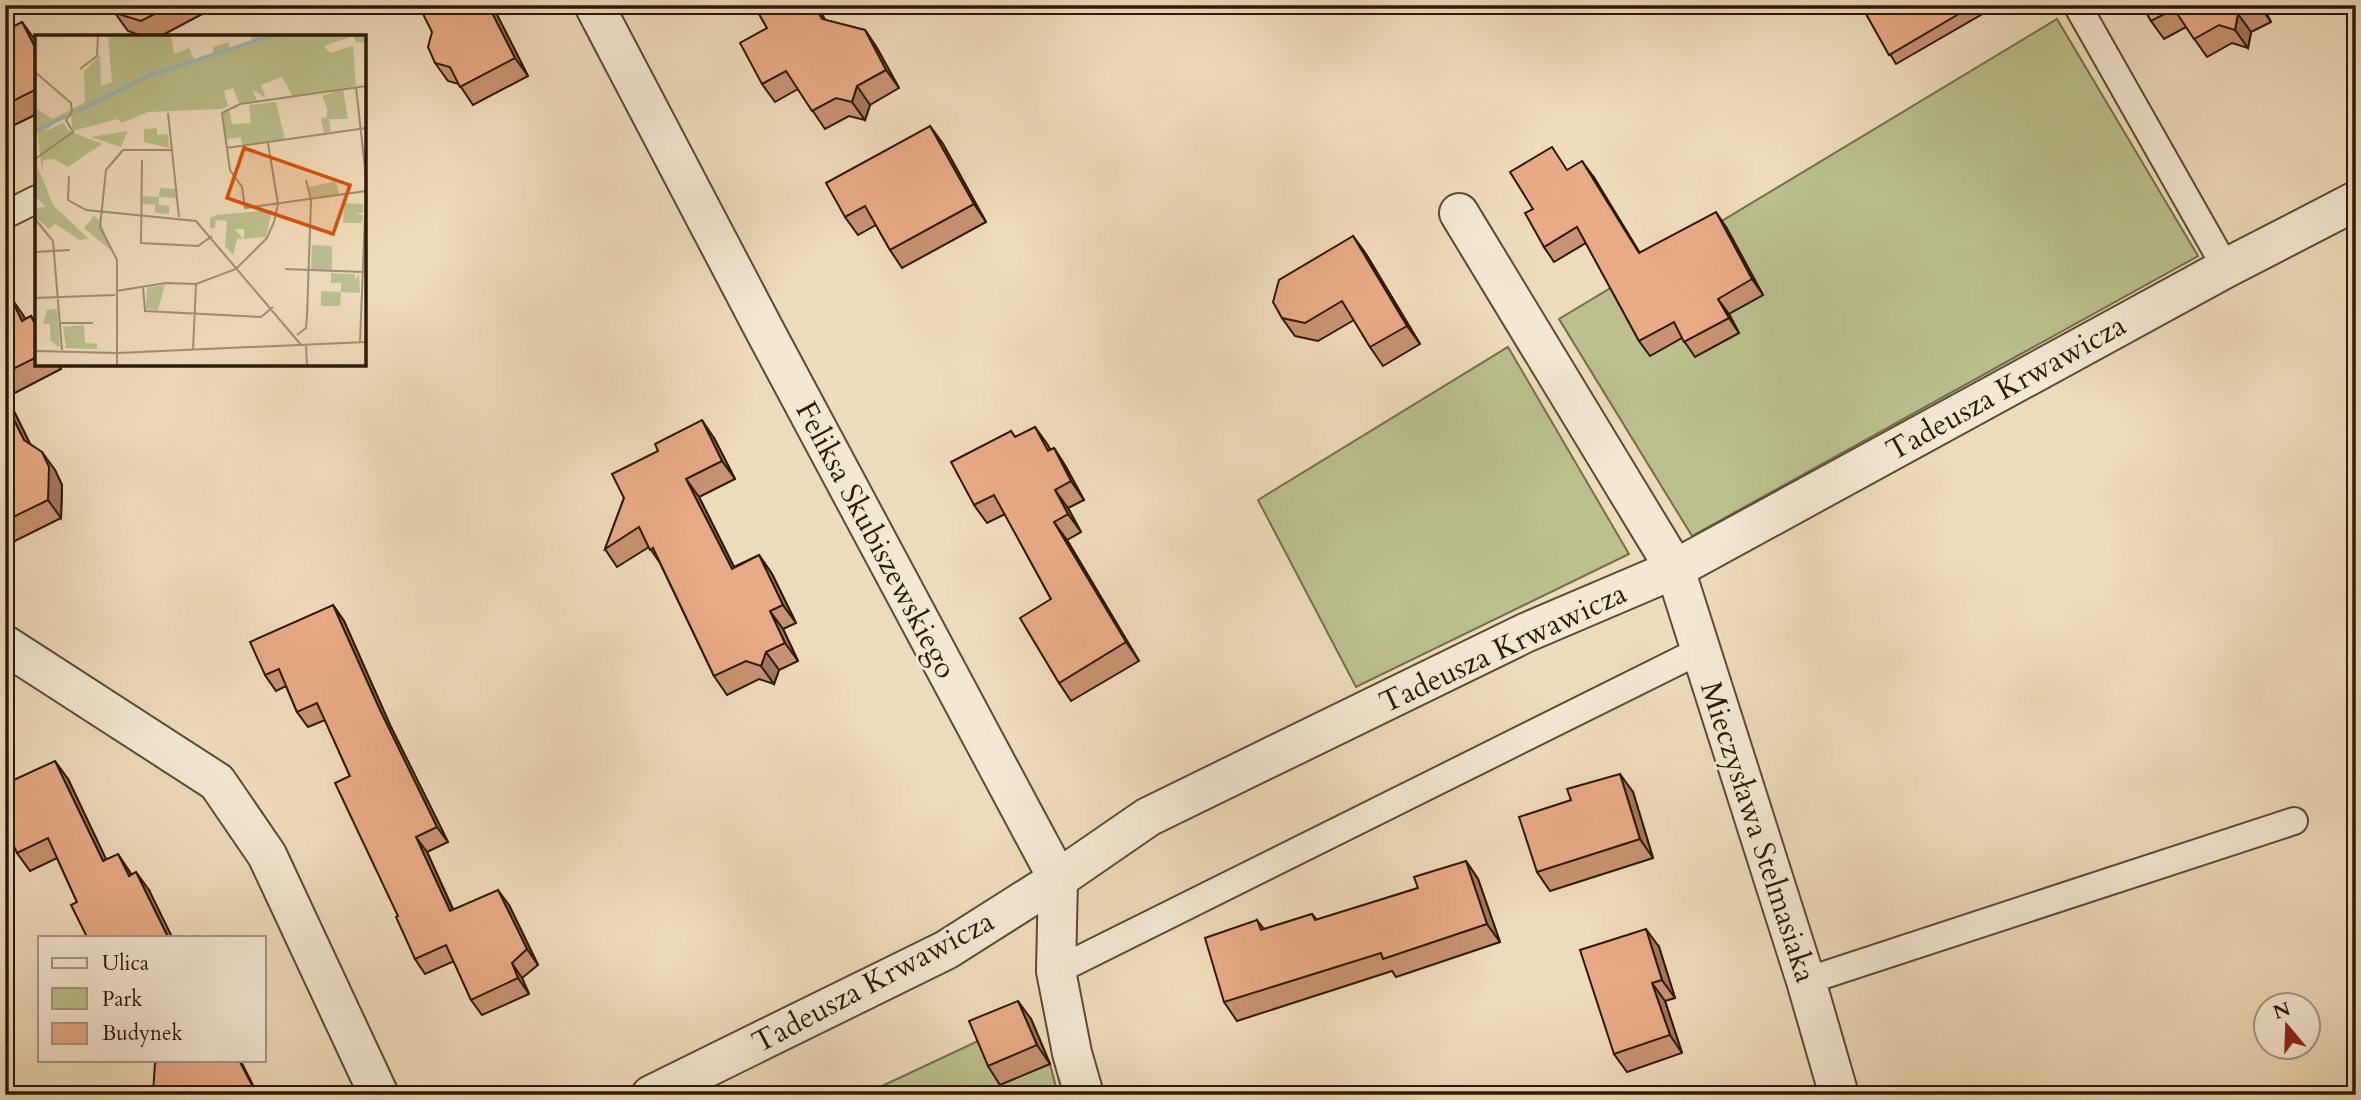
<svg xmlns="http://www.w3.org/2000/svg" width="2361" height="1100" viewBox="0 0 2361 1100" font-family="Cardo,serif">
  <rect width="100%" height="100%" fill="#eedbb9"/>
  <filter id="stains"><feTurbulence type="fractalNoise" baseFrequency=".00286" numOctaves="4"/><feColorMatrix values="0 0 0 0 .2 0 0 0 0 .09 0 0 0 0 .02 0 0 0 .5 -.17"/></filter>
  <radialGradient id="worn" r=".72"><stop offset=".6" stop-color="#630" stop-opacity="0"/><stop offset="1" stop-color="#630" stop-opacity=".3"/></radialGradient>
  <!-- green -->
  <g fill="#bbc08e" stroke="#746e48" stroke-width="2">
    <polygon points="2057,19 2198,256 1692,536 1559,319"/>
    <polygon points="1508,347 1629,554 1356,687 1258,500"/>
    <polygon points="982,1039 1000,1084 1050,1064 1058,1095 863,1095"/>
  </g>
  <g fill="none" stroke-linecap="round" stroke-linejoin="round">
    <!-- lane casing -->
    <g stroke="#5c4b30" stroke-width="30">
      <g id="lane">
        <polyline points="2077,5 2226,268"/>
        <polyline points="5,215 37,199"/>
        <polyline points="1056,971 1701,650"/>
        <polyline points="1806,981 2294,821"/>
      </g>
    </g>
    <!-- street casing -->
    <g stroke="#5c4b30" stroke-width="42">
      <g id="street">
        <polyline points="594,5 766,333 1058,879 1056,971 1072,1053 1084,1095"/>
        <polyline points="1459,213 1675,569 1806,981 1839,1095"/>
        <polyline points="5,645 217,782 267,855 379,1095"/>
        <polyline points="651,1095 946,950 1058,879 1148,817 1525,633 1675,569 2226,268 2356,201"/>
      </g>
    </g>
    <!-- lane -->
    <use href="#lane" stroke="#f4e8d2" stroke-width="26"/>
    <!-- street -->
    <use href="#street" stroke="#f4e8d2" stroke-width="38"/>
  </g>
  <!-- wall -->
  <g fill="#c79372" stroke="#2c1b03" stroke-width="2">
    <polygon points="117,5 206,5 203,7 206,12 159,37 145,37 128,31 115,13"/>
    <polygon points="424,5 492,5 528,76 473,105 459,84 448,81 435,63 432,32 427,12"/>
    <polygon points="754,5 817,5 825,20 865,30 877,48 899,88 870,105 865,120 849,116 825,129 798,89 775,102 762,84 767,28"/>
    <polygon points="1861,5 1989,5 1991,9 1896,64"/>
    <polygon points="2142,5 2262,5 2271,22 2251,32 2248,48 2232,43 2207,57 2186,27 2164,39 2151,21"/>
    <polygon points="22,22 37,43 37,114 6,129 11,141 5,143 5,31"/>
    <polygon points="930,126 943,144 986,222 902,268 890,250 876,225 858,235 845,217"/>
    <polygon points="1567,170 1593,176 1640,253 1726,227 1763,295 1729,314 1739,333 1695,357 1682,338 1650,356 1639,341 1586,243 1554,262 1544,247 1533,209"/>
    <polygon points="1353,236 1366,254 1420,344 1383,366 1370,347 1354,320 1318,341 1295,336 1282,318"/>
    <polygon points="5,299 23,315 25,319 31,316 37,324 37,364 59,364 61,369 7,397 30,444 55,470 62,485 61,518 5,546"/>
    <polygon points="1035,427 1050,450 1054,448 1066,467 1084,500 1068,508 1081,532 1067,540 1139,661 1071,701 1059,683 1051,599 1005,514 987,523 974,505 1011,431 1015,437"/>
    <polygon points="714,438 735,479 699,497 734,567 759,555 772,574 796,623 783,629 798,661 779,670 774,684 759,679 727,695 714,676 660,563 649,547 617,567 605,549 624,498"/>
    <polygon points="333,605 344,621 390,725 448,842 427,852 453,909 509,905 538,965 522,978 529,994 482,1015 471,1000 454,961 425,974 415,959 398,916 350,776 325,720 308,727 297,712 286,686 276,691 265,675"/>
    <polygon points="68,779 106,860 132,875 149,890 77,902 57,858 30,871 17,853"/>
    <polygon points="1633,792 1653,858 1550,891 1537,872"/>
    <polygon points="1466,861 1478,879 1500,942 1396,977 1392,971 1237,1021 1224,1002 1257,920 1264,929 1312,914 1317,920 1418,888"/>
    <polygon points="1659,947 1675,998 1665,1001 1682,1053 1627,1072 1614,1054"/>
    <polygon points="1031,1019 1050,1064 1000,1085 988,1066"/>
    <polygon points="162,1060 240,1060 258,1095 154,1095"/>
  </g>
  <!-- shaded-wall -->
  <g fill="#a2785d" stroke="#2c1b03" stroke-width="2">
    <polygon points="488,5 492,5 528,76 515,58"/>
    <polygon points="814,5 817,5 835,38 822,19"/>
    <polygon points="2259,5 2262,5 2271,22"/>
    <polygon points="2238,14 2251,32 2248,48 2235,30"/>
    <polygon points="22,22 35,40 37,43 37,51"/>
    <polygon points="865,30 877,48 899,88 886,70"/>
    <polygon points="857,86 870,105 865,120 852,102"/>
    <polygon points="930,126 943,144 986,222 974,204"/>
    <polygon points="1582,161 1593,176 1649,269 1639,253"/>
    <polygon points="1716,212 1726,227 1763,295 1752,279"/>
    <polygon points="1353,236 1366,254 1420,344 1407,326"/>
    <polygon points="10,296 23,315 35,339 22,321"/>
    <polygon points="1718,299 1729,314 1739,333 1729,318"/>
    <polygon points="5,395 7,397 37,458 24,440 5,402"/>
    <polygon points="702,420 714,438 735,479 722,461"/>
    <polygon points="1035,427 1048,445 1060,469 1048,451"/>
    <polygon points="1054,448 1066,467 1084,500 1071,481"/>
    <polygon points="42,452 55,470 62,485 61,518 48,500"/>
    <polygon points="686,479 699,497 744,587 732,569"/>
    <polygon points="1055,490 1068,508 1081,532 1068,514"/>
    <polygon points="1054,522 1067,540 1139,661 1126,642"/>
    <polygon points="759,555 772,574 796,623 783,605"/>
    <polygon points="333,605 344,621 390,725 448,842 437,827 380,710"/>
    <polygon points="770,611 783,629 798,661 785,643"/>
    <polygon points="766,652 779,670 774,684 761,666"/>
    <polygon points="55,761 68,779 116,880 103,861"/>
    <polygon points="1620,774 1633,792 1653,858 1640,839"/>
    <polygon points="416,837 427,852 460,926 450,911"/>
    <polygon points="118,854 130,872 142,894 129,876"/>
    <polygon points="1466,861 1478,879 1500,942 1487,924"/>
    <polygon points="136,872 149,890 172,937 168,937"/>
    <polygon points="498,890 509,905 538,965 527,949"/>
    <polygon points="1646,929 1659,947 1675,998 1662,980"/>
    <polygon points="512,963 522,978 529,994 518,978"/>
    <polygon points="1652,983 1665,1001 1682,1053 1670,1035"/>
    <polygon points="1018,1001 1031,1019 1050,1064 1037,1045"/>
    <polygon points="239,1060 240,1060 258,1095 254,1089"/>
  </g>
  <!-- building -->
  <g fill="#e7ab85" stroke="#2c1b03" stroke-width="2">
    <polygon points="117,5 172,5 141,21 115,13"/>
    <polygon points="424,5 488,5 515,58 460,87 450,67 435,63 428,47 432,32 423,14 427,12"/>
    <polygon points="754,5 814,5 822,19 865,30 886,70 857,86 852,102 836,98 812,111 786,71 762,84 740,43 767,28"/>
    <polygon points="1861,5 1974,5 1889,55"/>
    <polygon points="2142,5 2255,5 2238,14 2235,30 2219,25 2194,39 2174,9 2151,21"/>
    <polygon points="22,22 37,51 37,89 5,105 5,31"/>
    <polygon points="930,126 974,204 890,250 865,206 845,217 826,183"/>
    <polygon points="1552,147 1567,170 1582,161 1639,253 1716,212 1752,279 1718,299 1729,318 1684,342 1674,322 1639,341 1577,227 1544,247 1525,213 1533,209 1510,172"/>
    <polygon points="1353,236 1407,326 1370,347 1342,301 1305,323 1282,318 1273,302 1279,280"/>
    <polygon points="10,296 22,321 31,316 37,328 37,357 5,373 5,299"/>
    <polygon points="5,402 24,440 42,452 49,467 48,500 5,521"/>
    <polygon points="702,420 722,461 686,479 732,569 759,555 783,605 770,611 785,643 766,652 761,666 746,661 714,676 653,548 650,550 639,527 605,549 624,498 612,474 658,451 655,444"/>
    <polygon points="1035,427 1048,451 1054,448 1071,481 1055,490 1068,514 1054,522 1126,642 1059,683 1020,618 1051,599 994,495 974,505 951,462 1011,431 1015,437"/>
    <polygon points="333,605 380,710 437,827 416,837 450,911 498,890 527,949 512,963 518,978 471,1000 446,945 415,959 396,917 398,916 335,783 350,776 317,703 297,712 279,669 265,675 250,642"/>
    <polygon points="55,761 103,861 118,854 129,876 136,872 168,937 87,937 71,905 77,902 48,838 17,853 5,827 5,784"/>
    <polygon points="1620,774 1640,839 1537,872 1519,817 1571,800 1567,789"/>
    <polygon points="1466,861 1487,924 1383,959 1381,953 1224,1002 1205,938 1257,920 1261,930 1312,914 1315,920 1418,888 1414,877"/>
    <polygon points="1646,929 1662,980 1652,983 1670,1035 1614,1054 1580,950"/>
    <polygon points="1018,1001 1037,1045 988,1066 969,1021"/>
    <polygon points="162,1060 239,1060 254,1089 243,1095 154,1095 153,1093 155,1063"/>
    <polygon points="1764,1088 1766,1095 1745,1095"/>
  </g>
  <g text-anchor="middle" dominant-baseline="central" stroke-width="6" stroke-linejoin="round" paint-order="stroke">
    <!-- street labels -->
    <g font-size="30" fill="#2c1b03" stroke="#f4e8d2">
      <text transform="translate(2006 388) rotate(-29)">Tadeusza Krwawicza</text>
      <text transform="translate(876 540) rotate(62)">Feliksa Skubiszewskiego</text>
      <text transform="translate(1503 648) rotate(-25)">Tadeusza Krwawicza</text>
      <text transform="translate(1758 832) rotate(72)">Mieczysława Stelmasiaka</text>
      <text transform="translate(873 982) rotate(-28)">Tadeusza Krwawicza</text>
    </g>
  </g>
  <!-- overview -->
  <g transform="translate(35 35)">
    <rect width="331" height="331" fill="#eedbb9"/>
    <path d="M 73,0 L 136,0 L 139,19 L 154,13 L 160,26 L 178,20 L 178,12 L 194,7 L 194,14 L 216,7 L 216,0 L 331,0 L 331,8 L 321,7 L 318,1 L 289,11 L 295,18 L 318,11 L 321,51 L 258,62 L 247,42 L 226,50 L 231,63 L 218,55 L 222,66 L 204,68 L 198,53 L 189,56 L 193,71 L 187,74 L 113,77 L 87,88 L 82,84 L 38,96 L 36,81 L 21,87 L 9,97 L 28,88 L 34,96 L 67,109 L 33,132 L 19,124 L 8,125 L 7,138 L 0,73 L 18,84 L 50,67 L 49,36 L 65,20 L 66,51 L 77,47 ZM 308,54 L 313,84 L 294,84 L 296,96 L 289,98 L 286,83 L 292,82 L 292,73 L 287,61 ZM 241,67 L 250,104 L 207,110 L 206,102 L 191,104 L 188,76 L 194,73 L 197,89 L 216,88 L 214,70 ZM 122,93 L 122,100 L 133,99 L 134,113 L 109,107 L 109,94 ZM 93,96 L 86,112 L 56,102 ZM 0,125 L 18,170 L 54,204 L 45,205 L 20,189 L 14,194 L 0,182 L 0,173 L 11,172 L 0,161 ZM 301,146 L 304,159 L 277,164 L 274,152 ZM 125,153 L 140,154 L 142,163 L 124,162 L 124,170 L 134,171 L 134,179 L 120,178 L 120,170 L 108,169 L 108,161 L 124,162 ZM 309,168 L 328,169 L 328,178 L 320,178 L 328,180 L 327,188 L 308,188 ZM 237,175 L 231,202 L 209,204 L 209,194 L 200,194 L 208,204 L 202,204 L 198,220 L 190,211 L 192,186 L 181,185 L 180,193 L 175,193 L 175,183 L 181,180 ZM 59,181 L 65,186 L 78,217 L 49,193 ZM 277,210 L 297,211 L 297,235 L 276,235 ZM 296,238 L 320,239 L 320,245 L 324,239 L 325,258 L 306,257 L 305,271 L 286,271 L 286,256 L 306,257 L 306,248 L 296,248 ZM 130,250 L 123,275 L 111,274 L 112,253 ZM 22,274 L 25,311 L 23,312 L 15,305 L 15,289 L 8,289 L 12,275 ZM 49,290 L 50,308 L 62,309 L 62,314 L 31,313 L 28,292 Z" fill="#bbc08e"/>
    <path fill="none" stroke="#9abab5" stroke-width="3.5" d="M 40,77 L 116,40 L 238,0M 1,96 L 31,81"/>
    <path fill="none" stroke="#a08e70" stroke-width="2" d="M 45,34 L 62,21 L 63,0M 0,37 L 36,68 L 37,77 L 31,85 L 38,97 L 0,124M 321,52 L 331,143M 133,78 L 144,182M 191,113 L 331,93M 107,125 L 106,208 L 163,211 L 177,201M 34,141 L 33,165 L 51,175 L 161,186 L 267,311M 331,156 L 210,173 L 207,152 L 195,135 L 187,78 L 205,69 L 331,51M 0,184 L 18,206 L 27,315M 0,217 L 35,215M 250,234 L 328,237M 108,252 L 110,276 L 226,282 L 238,272M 81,256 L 131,248 L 161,249 L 201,234 L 232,203 L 239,187 L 243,169 L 233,108M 0,263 L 80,260M 25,288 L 58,288M 262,300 L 271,293 L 272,281 L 276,165 L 271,145M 325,307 L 331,155M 271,310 L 272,331M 158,315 L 161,249M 0,316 L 82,318 L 331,307M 82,331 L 82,225 L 65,192 L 71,135 L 88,115 L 136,115"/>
    <path fill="#d5530b" fill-opacity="0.15" stroke="#d5530b" stroke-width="3.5" d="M 209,113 L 315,150 L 298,199 L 192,163 Z"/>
    <rect width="331" height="331" fill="none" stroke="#2c1b03" stroke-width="3.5"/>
  </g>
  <!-- margin -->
  <rect width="2361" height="1100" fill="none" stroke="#eedbb9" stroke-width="28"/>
  <rect x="7" y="7" width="2347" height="1086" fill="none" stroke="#2c1b03" stroke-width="3.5"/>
  <rect x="14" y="14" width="2333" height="1072" fill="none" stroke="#2c1b03" stroke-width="2"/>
  <!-- legend -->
  <rect x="38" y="936" width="228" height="126" fill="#f4e8d2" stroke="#a4967f" stroke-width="2"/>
  <rect x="52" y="958" width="35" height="10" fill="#f4e8d2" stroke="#a4967f" stroke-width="2"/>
  <text x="102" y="970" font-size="21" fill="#2c1b03">Ulica</text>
  <rect x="52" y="988" width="35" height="21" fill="#bbc08e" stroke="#a4967f" stroke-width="2"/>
  <text x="102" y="1006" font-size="21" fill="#2c1b03">Park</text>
  <rect x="52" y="1023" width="35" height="21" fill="#e7ab85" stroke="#a4967f" stroke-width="2"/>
  <text x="102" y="1040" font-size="21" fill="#2c1b03">Budynek</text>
  <!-- north arrow -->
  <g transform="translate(2287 1026) rotate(341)"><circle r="33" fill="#f4e8d2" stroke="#a4967f" stroke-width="2"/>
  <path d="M0-5L12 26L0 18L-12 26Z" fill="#8f2418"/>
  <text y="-10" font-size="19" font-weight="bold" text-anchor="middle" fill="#2c1b03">N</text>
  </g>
  <rect width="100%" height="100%" filter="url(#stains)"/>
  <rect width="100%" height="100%" fill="url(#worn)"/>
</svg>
